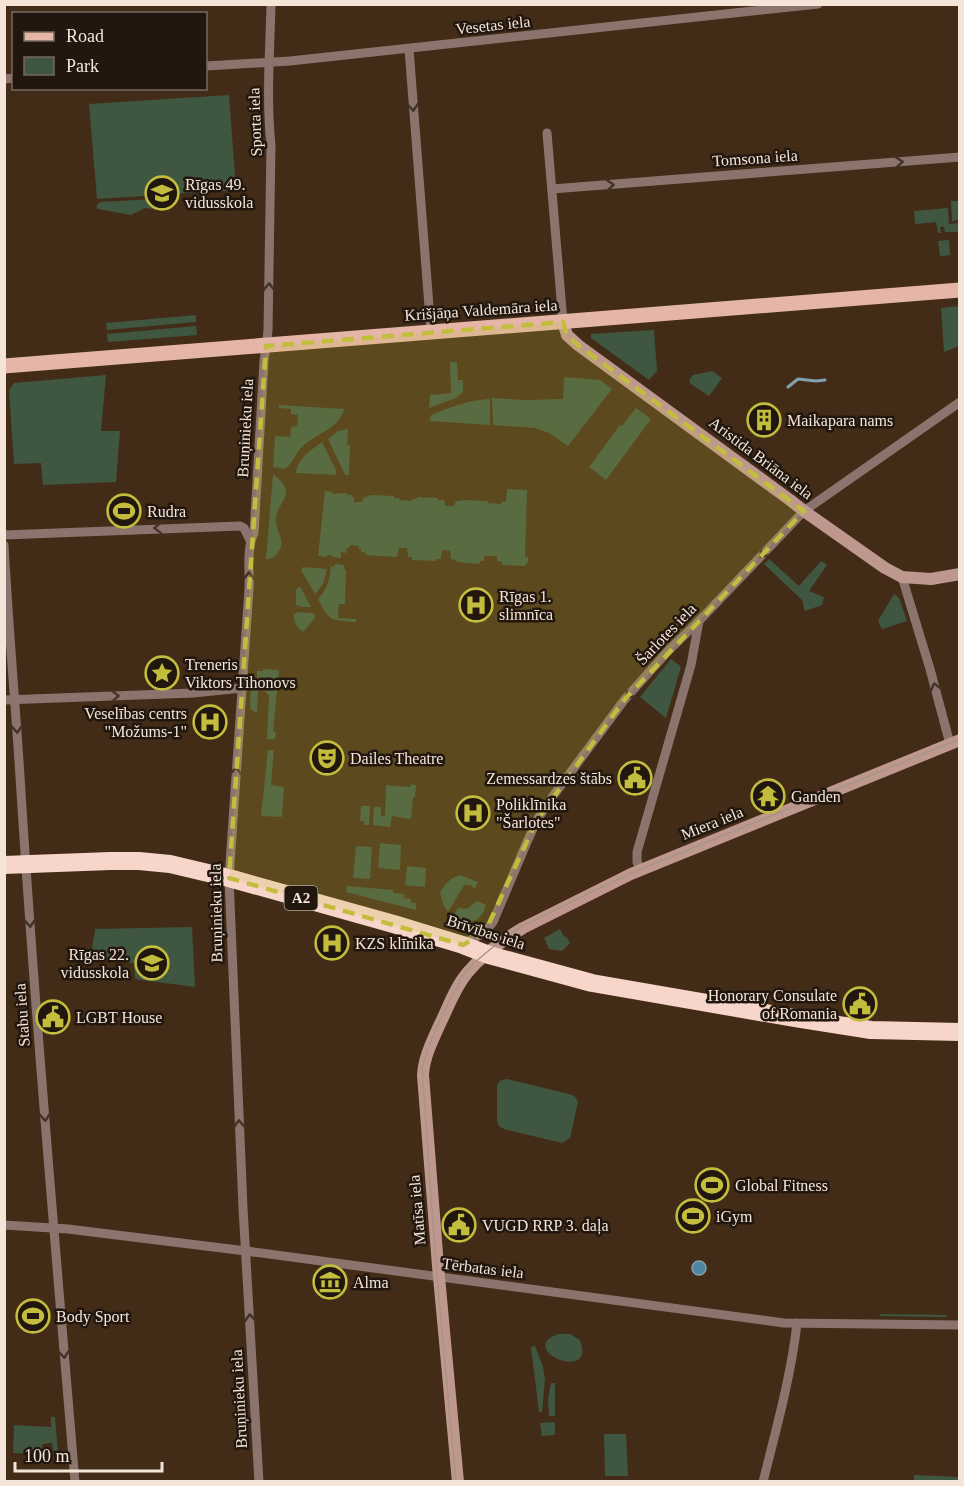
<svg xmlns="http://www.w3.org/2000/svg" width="964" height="1486" viewBox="0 0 964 1486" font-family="Georgia,serif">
  <rect width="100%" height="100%" fill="#432c17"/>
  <!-- green -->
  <g fill="#3f5741">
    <polygon points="229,95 236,190 97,199 89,104"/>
    <polygon points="155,199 155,209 145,208 131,215 98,209 96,206 100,202"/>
    <polygon points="951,201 959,201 959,220 952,221"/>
    <polygon points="948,208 949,224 959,223 959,232 945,232 944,227 940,227 941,233 938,233 936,222 915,224 914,211"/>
    <polygon points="949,240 950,255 940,256 938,241"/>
    <polygon points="959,306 959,346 944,352 941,308"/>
    <polygon points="196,315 196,322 107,330 106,323"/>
    <polygon points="196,326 197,335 108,342 107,334"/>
    <polygon points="654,330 657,371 649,380 591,338 591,334"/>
    <polygon points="450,362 457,362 458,380 463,380 463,392 456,398 429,408 430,395 451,393"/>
    <polygon points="712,371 722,378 709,396 691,384 689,380 693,375"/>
    <polygon points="106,375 101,431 120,431 116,482 43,485 41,463 14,464 9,390 14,383"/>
    <polygon points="564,377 600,380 612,389 568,446 549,433 535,428 493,425 492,398 525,400 563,399"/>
    <path d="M 490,399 L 490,425 L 429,421 L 431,415 C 450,407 468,400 490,399 Z"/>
    <path d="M 279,405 L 344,409 C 339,429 317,433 303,446 C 295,453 293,463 285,469 L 273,467 L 275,436 L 290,437 L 291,427 L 297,426 L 298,415 L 291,414 L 291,409 L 279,408 Z"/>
    <polygon points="636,408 651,419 606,480 589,467 620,425 622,426"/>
    <polygon points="348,429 347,445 350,445 349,475 345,475 328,439 338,431"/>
    <path d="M 322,442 L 336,470 L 336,475 L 296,473 C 298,458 310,451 322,442 Z"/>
    <path d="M 273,474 C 301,495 275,501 276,521 C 276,533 287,541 278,552 C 275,557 271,559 266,559 Z"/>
    <polygon points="507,489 527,490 525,557 528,557 528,562 525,566 502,565 502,562 497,561 497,556 484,556 484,561 480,561 480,564 457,562 456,560 451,559 450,551 442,550 441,559 436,559 436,561 412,560 412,557 408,557 407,548 399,548 397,557 366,555 366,553 361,552 361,549 359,549 359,546 350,545 349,548 347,548 346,553 341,552 341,558 332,557 332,555 327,555 327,557 318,556 325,491 332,492 332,494 347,493 347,495 352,495 352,497 354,497 354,502 362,502 363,498 371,495 394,496 394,498 399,498 400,500 412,501 412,499 417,499 417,497 438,498 438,500 444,500 444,502 445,502 445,506 454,506 456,501 461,501 462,500 488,501 488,503 501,504 501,502 506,502"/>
    <polygon points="769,559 799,586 821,561 827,565 809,591 824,597 822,605 805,611 802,600 764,564"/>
    <path d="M 335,564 L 344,565 L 344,569 L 346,569 L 345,604 L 339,604 L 338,618 L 356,619 L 356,622 C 330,620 330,622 318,599 C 327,590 330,579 331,566 L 334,567 Z"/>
    <polygon points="303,567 327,569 323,584 315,594 301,570"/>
    <polygon points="298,587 301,588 311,607 301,607 296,605 296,590"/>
    <polygon points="894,594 899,598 907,621 882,629 878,621"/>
    <path d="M 298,612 L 312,613 L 315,615 L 315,618 L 303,632 C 297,628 293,621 294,614 Z"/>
    <polygon points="671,659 681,667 666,718 640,697"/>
    <polygon points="263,669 279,670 273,731 276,732 275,739 267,739 269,696 257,681 257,671 263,671"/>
    <polygon points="251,682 258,690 257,713 251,710 250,707"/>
    <polygon points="268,750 274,750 271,785 284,787 282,817 261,816"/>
    <polygon points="411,784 416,785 415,797 413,798 411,819 392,816 390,827 373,825 374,807 381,807 381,816 385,816 386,785 410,787"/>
    <polygon points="361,806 370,806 369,825 364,825 364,821 360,821"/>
    <polygon points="380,843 401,845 400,870 378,868"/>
    <polygon points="356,846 372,847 370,879 353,878"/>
    <polygon points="407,866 426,868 425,887 405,885"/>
    <path d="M 460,875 L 478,882 L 475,889 L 470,885 L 464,885 L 448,912 L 444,906 L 440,893 C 445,883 450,878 460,875 Z"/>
    <polygon points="347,886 394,890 393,893 404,894 404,898 411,899 411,903 416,903 416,910 346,892"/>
    <polygon points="477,901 486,905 483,913 477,920 465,922 453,916 458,908 467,909"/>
    <polygon points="192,927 195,987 135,979 134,963 91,957 95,929"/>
    <polygon points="560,929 564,937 566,936 570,943 562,951 549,949 544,938"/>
    <polygon points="507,1079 573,1095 576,1098 578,1102 570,1138 562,1143 504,1129 499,1126 497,1121 497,1085 501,1080"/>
    <polygon points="880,1314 946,1315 947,1316 946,1317 880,1316"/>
    <path d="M 558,1334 L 570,1334 L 580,1340 C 597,1384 515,1350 558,1334 Z"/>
    <polygon points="535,1346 543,1367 545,1379 542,1412 539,1412 531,1347"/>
    <polygon points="551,1383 555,1383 555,1416 549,1416 548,1399"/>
    <polygon points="51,1417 55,1417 58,1455 54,1455 52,1443 42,1444 43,1454 13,1453 14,1425 51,1427"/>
    <polygon points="555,1422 555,1435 542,1436 540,1423"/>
    <polygon points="604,1434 626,1434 628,1476 605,1476"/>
    <polygon points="914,1475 959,1477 959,1481 914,1481"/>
  </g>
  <!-- water -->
  <circle fill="#4e869f" stroke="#80a2b0" stroke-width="1.5" cx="699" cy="1268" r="7"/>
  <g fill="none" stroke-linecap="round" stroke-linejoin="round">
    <!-- stream -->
    <polyline stroke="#80a2b0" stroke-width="3" points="788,387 798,379 816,381 825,380"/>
    <!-- street -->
    <g stroke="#8b746d" stroke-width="9">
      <polyline points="409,49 431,332"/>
      <polyline points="206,66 290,61 818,4"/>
      <polyline points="4,79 14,78"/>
      <polyline points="547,133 563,322"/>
      <polyline points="552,189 960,157"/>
      <polyline points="4,535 240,526 244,528 250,540"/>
      <path d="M 4,545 C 8,617 14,689 19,761 C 34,1002 55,1242 75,1482"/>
      <polyline points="902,577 930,669 950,744"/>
      <polyline points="4,700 193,693 242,688"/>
      <polyline points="641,870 637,862 637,852 691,665 699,621"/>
      <polyline points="464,944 485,932 493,922 527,842 537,820 550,800 625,699 669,650 699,621 804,511 960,402"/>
      <polyline points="4,1225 68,1229 246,1251 784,1323 960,1325"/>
      <path d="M 259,1482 L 243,1208 L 229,878 L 249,589 C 250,571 246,549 254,533 L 264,361 L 268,331 L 271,145 C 266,98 270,51 271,4"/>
      <path d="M 763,1482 C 776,1429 791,1377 797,1323"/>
    </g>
    <!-- secondary -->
    <g stroke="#be988e" stroke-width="12">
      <polyline points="563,322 567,335 578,345 790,500 804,511 885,568 902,577 931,579 960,574"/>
      <path d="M 458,1482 L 438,1266 L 423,1075 C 424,1057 432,1042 439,1026 C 448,1008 455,987 468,972 C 483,954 503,940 523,928 L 631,874 L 960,740"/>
    </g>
    <!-- primary -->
    <polyline stroke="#e5b5a7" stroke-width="15" points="4,366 960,290"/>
    <!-- highway -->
    <polyline stroke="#f8d5ca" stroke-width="18" points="4,865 110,861 139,861 170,864 229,878 397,925 463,945 489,955 592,983 800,1019 871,1030 960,1032"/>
    <!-- tram -->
    <polyline stroke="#a89585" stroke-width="1.5" points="456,1482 436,1265 422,1068 430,1043 449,1001 464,974 474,963 506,936 522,926 631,873 960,739"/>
  </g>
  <!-- one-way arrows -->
  <defs><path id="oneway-chevron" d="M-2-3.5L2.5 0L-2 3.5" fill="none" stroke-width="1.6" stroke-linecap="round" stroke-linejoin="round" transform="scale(1.5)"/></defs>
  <g stroke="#42332a">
    <use href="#oneway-chevron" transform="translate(413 107) rotate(86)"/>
    <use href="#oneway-chevron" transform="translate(899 162) rotate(-4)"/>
    <use href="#oneway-chevron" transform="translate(610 185) rotate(-4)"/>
    <use href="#oneway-chevron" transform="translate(269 287) rotate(-89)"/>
    <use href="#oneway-chevron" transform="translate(158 528) rotate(178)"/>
    <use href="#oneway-chevron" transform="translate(763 554) rotate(133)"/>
    <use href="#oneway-chevron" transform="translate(249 576) rotate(-90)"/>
    <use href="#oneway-chevron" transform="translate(935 687) rotate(-105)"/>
    <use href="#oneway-chevron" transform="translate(629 695) rotate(131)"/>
    <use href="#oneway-chevron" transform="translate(115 696) rotate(-2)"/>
    <use href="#oneway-chevron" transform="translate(17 729) rotate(86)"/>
    <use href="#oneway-chevron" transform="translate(236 771) rotate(-86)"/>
    <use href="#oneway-chevron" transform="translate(30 923) rotate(86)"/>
    <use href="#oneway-chevron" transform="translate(45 1117) rotate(86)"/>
    <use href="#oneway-chevron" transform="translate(239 1124) rotate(-93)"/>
    <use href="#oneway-chevron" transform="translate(250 1318) rotate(-93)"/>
    <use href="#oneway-chevron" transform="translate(64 1354) rotate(85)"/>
  </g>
  <!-- marked area -->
  <path fill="#c3bd3e" fill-opacity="0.2" stroke="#c3bd3e" stroke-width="4.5" stroke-dasharray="12 8" stroke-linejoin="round" d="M 563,322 L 567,335 L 578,345 L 804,511 L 625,699 L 537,820 L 485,932 L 463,945 L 229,878 L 266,346 Z"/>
  <!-- icons -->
  <defs>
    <g id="school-ring" transform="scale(1.725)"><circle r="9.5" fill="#22170e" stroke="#c3bd3e" stroke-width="1.5"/><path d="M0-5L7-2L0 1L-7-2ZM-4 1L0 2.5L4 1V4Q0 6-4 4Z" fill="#c3bd3e"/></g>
    <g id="building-ring" transform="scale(1.725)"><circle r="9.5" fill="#22170e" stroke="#c3bd3e" stroke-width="1.5"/><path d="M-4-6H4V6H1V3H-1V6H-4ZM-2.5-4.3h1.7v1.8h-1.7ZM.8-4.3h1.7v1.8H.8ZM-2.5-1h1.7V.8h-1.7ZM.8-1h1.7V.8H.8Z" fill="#c3bd3e"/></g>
    <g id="stadium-ring" transform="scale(1.725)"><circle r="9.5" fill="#22170e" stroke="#c3bd3e" stroke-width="1.5"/><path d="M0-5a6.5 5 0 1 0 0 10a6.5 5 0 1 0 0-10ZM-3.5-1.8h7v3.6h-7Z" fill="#c3bd3e"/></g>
    <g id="hospital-ring" transform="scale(1.725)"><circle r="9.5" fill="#22170e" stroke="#c3bd3e" stroke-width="1.5"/><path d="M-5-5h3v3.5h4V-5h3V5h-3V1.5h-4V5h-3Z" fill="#c3bd3e"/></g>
    <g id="sight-ring" transform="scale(1.725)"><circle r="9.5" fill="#22170e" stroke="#c3bd3e" stroke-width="1.5"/><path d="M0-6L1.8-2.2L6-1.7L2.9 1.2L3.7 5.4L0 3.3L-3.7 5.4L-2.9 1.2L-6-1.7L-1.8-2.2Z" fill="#c3bd3e"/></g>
    <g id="theatre-ring" transform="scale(1.725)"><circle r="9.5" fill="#22170e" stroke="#c3bd3e" stroke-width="1.5"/><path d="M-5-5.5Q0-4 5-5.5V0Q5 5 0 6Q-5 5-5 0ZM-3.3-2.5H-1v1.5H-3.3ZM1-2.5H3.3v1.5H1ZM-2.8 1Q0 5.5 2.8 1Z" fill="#c3bd3e"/></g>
    <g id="civic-ring" transform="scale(1.725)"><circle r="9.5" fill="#22170e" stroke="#c3bd3e" stroke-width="1.5"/><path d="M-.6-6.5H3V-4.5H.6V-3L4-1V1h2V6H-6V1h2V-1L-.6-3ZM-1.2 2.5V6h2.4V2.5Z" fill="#c3bd3e"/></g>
    <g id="temple-ring" transform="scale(1.725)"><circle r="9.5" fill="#22170e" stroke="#c3bd3e" stroke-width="1.5"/><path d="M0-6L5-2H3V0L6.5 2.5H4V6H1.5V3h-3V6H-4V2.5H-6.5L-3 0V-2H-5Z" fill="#c3bd3e"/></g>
    <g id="museum-ring" transform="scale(1.725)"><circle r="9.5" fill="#22170e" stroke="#c3bd3e" stroke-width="1.5"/><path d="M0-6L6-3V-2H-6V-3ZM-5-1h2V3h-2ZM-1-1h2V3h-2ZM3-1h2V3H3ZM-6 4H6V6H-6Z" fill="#c3bd3e"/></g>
  </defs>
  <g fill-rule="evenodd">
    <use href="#school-ring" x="162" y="193"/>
    <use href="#building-ring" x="764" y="420"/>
    <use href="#stadium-ring" x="124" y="511"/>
    <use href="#hospital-ring" x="476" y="605"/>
    <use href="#sight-ring" x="162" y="673"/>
    <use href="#hospital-ring" x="210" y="722"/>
    <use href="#theatre-ring" x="327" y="758"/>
    <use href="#civic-ring" x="635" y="778"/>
    <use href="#temple-ring" x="768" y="796"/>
    <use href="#hospital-ring" x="473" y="813"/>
    <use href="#hospital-ring" x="332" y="943"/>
    <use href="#school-ring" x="152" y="963"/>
    <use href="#civic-ring" x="860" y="1004"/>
    <use href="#civic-ring" x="53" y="1017"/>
    <use href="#stadium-ring" x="712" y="1185"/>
    <use href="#stadium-ring" x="693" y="1216"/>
    <use href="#civic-ring" x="459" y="1225"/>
    <use href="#museum-ring" x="330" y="1282"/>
    <use href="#stadium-ring" x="33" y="1316"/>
  </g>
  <g text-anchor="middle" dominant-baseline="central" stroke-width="5" stroke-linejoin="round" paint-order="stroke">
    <!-- shield labels -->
    <rect fill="#22170e" stroke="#b5a79b" stroke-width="1.5" x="284.5" y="886" width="33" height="24" rx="4.5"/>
    <g font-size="15" font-weight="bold" fill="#f4e5d8">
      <text x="301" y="898">A2</text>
    </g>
    <!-- street labels -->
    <g font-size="16" fill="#f4e5d8" stroke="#22170e">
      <text transform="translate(493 25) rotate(-6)">Vesetas iela</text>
      <text transform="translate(255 122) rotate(-92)">Sporta iela</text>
      <text transform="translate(755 158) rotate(-4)">Tomsona iela</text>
      <text transform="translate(481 310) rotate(-4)">Krišjāņa Valdemāra iela</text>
      <text transform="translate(245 428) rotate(-87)">Bruņinieku iela</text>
      <text transform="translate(761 458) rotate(37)">Aristida Briāna iela</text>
      <text transform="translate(666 634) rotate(-46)">Šarlotes iela</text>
      <text transform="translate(712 823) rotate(-22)">Miera iela</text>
      <text transform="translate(216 913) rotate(-91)">Bruņinieku iela</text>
      <text transform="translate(486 932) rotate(18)">Brīvības iela</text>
      <text transform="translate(22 1015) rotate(-94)">Stabu iela</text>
      <text transform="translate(417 1210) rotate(-95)">Matīsa iela</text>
      <text transform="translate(483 1268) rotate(7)">Tērbatas iela</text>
      <text transform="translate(239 1399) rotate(-93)">Bruņinieku iela</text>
    </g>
    <!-- poi labels -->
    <g font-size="16" fill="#f4e5d8" stroke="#22170e" text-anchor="start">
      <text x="185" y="184">Rīgas 49.<tspan x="185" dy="18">vidusskola</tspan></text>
      <text x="787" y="420">Maikapara nams</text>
      <text x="147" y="511">Rudra</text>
      <text x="499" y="596">Rīgas 1.<tspan x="499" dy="18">slimnīca</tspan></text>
      <text x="185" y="664">Treneris<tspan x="185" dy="18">Viktors Tihonovs</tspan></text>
      <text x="187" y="713" text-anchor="end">Veselības centrs<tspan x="187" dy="18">"Možums-1"</tspan></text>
      <text x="350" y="758">Dailes Theatre</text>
      <text x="612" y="778" text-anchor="end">Zemessardzes štābs</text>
      <text x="791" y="796">Ganden</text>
      <text x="496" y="804">Poliklīnika<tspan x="496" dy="18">"Šarlotes"</tspan></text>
      <text x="355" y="943">KZS klīnika</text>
      <text x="129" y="954" text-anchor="end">Rīgas 22.<tspan x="129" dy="18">vidusskola</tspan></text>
      <text x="837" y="995" text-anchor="end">Honorary Consulate<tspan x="837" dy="18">of Romania</tspan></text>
      <text x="76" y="1017">LGBT House</text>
      <text x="735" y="1185">Global Fitness</text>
      <text x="716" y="1216">iGym</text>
      <text x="482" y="1225">VUGD RRP 3. daļa</text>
      <text x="353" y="1282">Alma</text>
      <text x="56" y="1316">Body Sport</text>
    </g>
  </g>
  <!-- border -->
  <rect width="964" height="1486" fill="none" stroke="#f4e5d8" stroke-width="12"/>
  <!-- legend -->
  <rect x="12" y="12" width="195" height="78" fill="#22170e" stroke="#76695f" stroke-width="1.5"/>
  <rect x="24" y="32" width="30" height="9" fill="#e5b5a7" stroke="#76695f" stroke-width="1.5"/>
  <text x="66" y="42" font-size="18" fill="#f4e5d8">Road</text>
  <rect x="24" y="57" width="30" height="18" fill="#3f5741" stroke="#76695f" stroke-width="1.5"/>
  <text x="66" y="72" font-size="18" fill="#f4e5d8">Park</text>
  <!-- scale -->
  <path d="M15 1462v9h147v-9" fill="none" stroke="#f4e5d8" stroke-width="3"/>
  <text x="24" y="1462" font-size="18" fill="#f4e5d8" stroke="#22170e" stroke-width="4.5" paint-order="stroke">100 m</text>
</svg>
